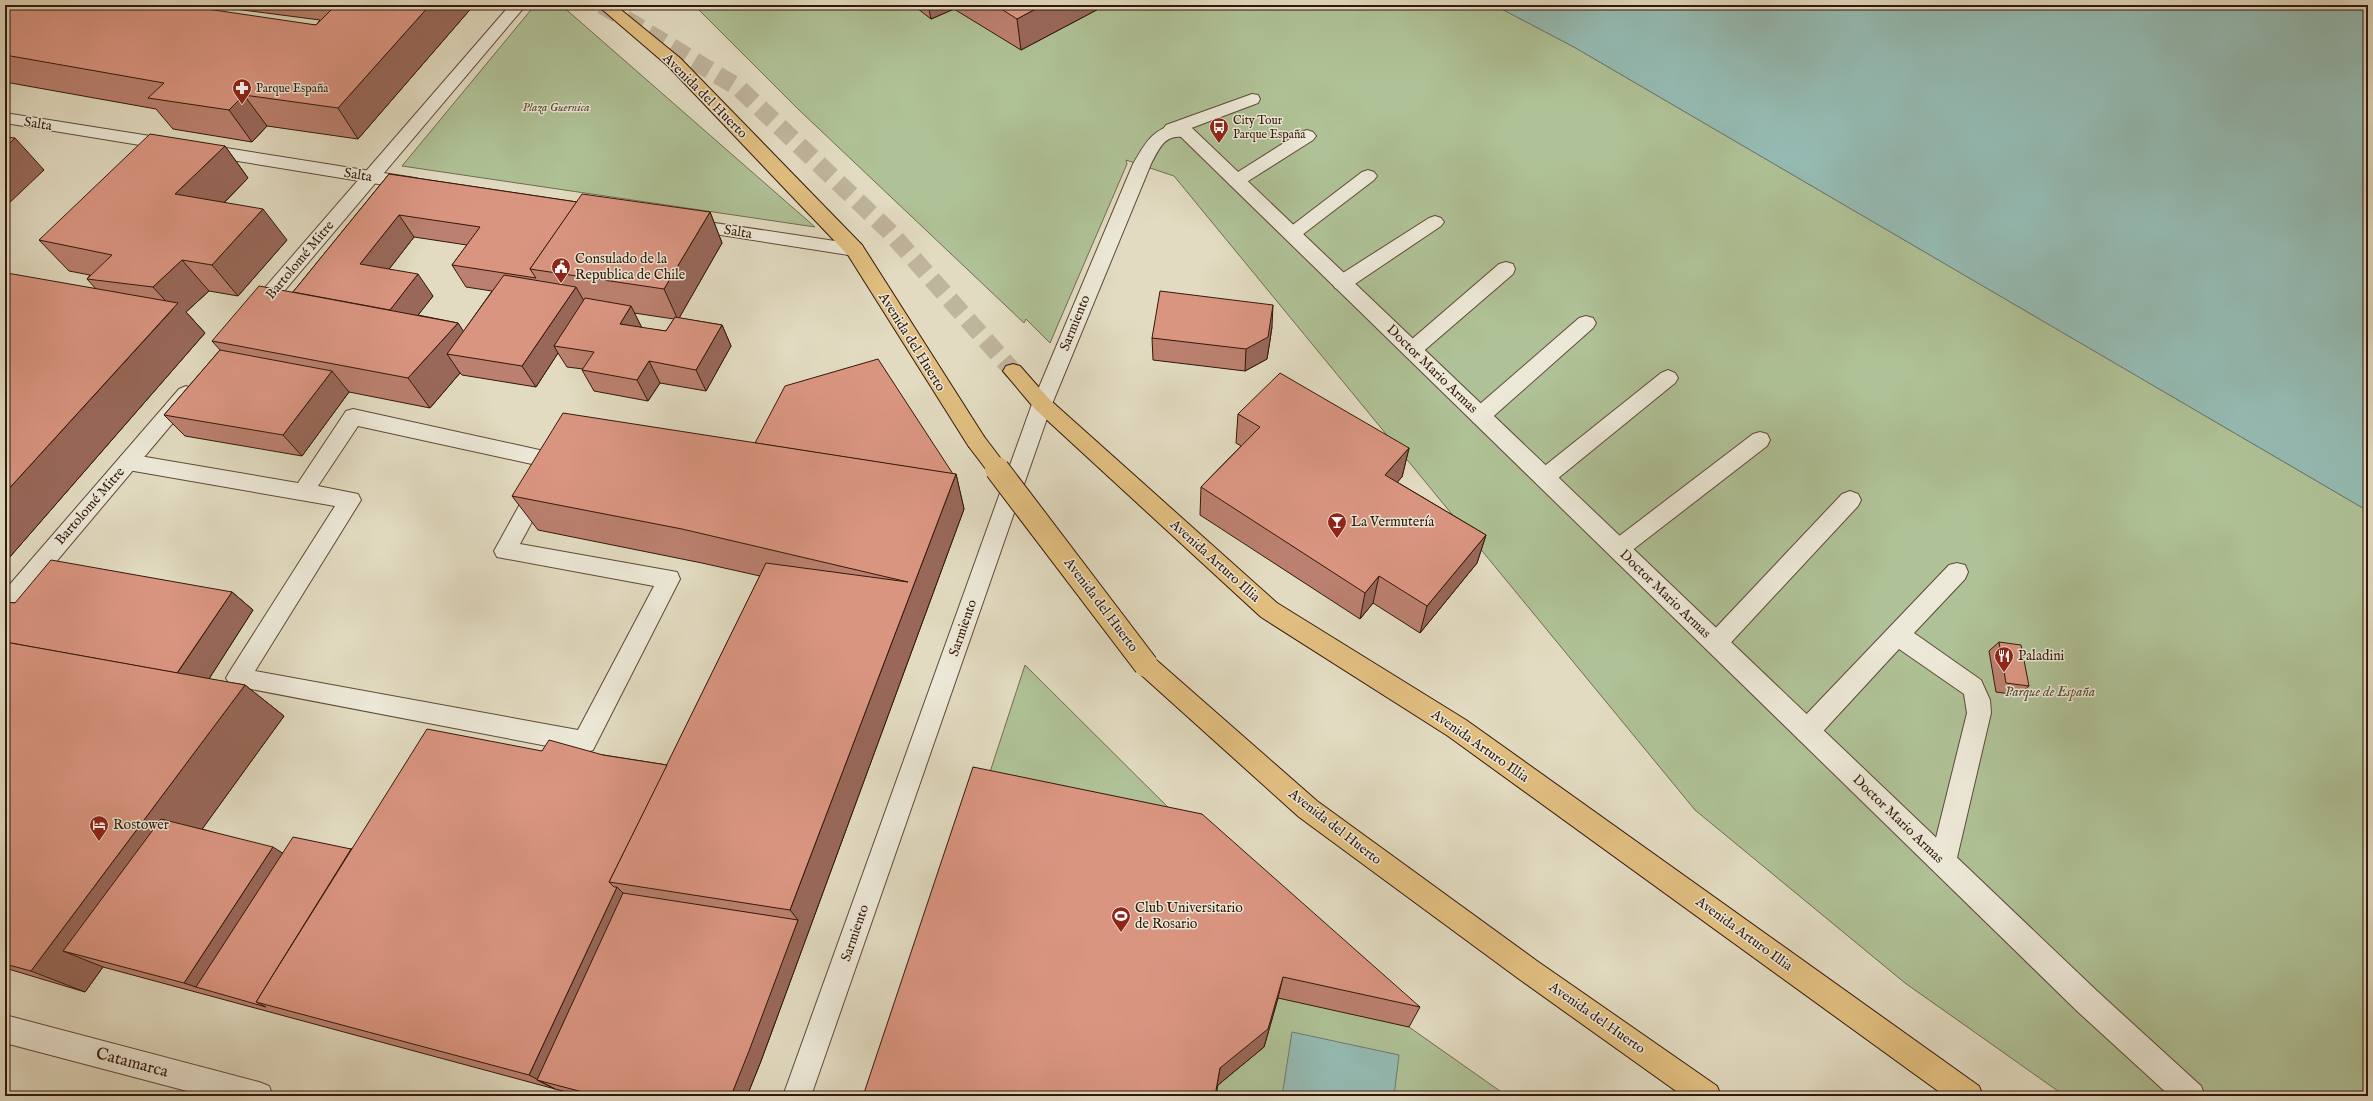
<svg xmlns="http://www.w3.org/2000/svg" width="2373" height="1101" viewBox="0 0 2373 1101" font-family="'IM FELL English',serif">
  <rect width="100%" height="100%" fill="#e2dbc1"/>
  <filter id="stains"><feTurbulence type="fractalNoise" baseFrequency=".005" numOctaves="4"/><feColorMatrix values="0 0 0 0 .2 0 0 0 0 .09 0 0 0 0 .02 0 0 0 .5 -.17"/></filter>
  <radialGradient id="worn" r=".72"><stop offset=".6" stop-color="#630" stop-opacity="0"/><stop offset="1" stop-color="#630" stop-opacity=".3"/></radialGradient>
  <!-- green -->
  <g fill="#afc196" stroke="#716c50">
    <polygon points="535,5 561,5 815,227 402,166"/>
    <polygon points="694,5 1494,5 1574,47 2368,511 2368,1096 2065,1096 1905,983 1695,810 1174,176 1126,160 1127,164 1050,343 1026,319 1024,323 798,109"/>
    <polygon points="1025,665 1201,840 1409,1027 1507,1096 884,1096"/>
  </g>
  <!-- water -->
  <g fill="#95bbb3" stroke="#6e7a6f">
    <polygon points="1494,5 2368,5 2368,511 1574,47"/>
    <polygon points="1292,1032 1399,1055 1394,1096 1282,1096"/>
  </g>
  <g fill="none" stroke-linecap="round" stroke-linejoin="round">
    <!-- primary-tunnel -->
    <polyline stroke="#bfb49c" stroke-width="18" stroke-dasharray="18 9" stroke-linecap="butt" points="602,5 739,88 889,231 1013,371"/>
    <!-- service casing -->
    <g stroke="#5f4937" stroke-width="2">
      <g id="service">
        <polygon points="1252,94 1258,95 1260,99 1258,103 1178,133 1166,133 1163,129 1166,125"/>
        <polygon points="1307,130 1313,132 1316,136 1313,140 1242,185 1236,187 1230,185 1227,181 1230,177 1301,132"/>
        <polygon points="1368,170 1374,172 1377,176 1374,180 1298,238 1292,240 1286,238 1283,234 1286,230 1362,172"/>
        <polygon points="1435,216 1441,218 1444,222 1441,226 1349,288 1342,290 1335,288 1333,283 1335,278 1429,218"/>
        <polygon points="1506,262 1513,264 1515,269 1513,274 1419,355 1412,357 1405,355 1402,350 1405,345 1499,264"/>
        <polygon points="1586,316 1593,318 1596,323 1593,328 1487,422 1480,424 1473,422 1470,416 1473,410 1579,318"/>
        <polygon points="1668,370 1675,373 1678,378 1675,383 1551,484 1544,486 1537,484 1533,478 1537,472 1661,373"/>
        <path d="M 353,409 L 562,455 L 565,461 L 520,544 L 677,572 L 680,579 L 593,750 L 584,753 L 230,685 L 226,678 L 230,671 L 335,506 L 128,470 L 121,468 L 118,462 L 121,456 L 128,454 L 298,483 L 346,411 ZM 358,426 L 541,466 L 494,551 L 497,557 L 654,586 L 578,730 L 255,671 L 361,500 L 358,494 L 318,486 Z"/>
        <polygon points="1760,432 1767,434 1770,440 1767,446 1626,555 1618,558 1610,555 1607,549 1610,543 1753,434"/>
        <polygon points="1850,491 1858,494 1861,500 1858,506 1724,650 1716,653 1708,650 1704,643 1708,636 1842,494"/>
        <polygon points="1957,563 1965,565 1968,572 1965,579 1914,633 1981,680 1990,700 1991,713 1956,862 1952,871 1943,874 1934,871 1930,862 1967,713 1964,694 1899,649 1816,739 1807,742 1798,739 1795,731 1798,723 1949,565"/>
      </g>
    </g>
    <!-- minor casing -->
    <g stroke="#5f4937" stroke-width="2">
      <g id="minor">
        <polygon points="510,5 526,5 263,316 256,318 249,316 246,311 249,306"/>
        <path d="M 1177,125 L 1192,128 L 2097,991 L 2201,1086 L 2205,1096 L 2170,1096 L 2077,1011 L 1181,137 C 1164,135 1158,151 1151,164 L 1052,404 L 811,1096 L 783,1096 L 1032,404 L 1133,164 C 1145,144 1152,128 1177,125 Z"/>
        <polygon points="186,386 193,389 196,394 193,399 13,613 5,616 5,590 179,389"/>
      </g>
    </g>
    <!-- tertiary casing -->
    <g stroke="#5f4937" stroke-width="2">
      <g id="tertiary">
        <polygon points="5,113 415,178 421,180 424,184 421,188 415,190 5,123"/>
        <polygon points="688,219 855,244 862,245 864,250 862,255 855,256 682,229 679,225 682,221"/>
        <polygon points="5,1015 259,1082 269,1086 273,1096 206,1096 5,1043"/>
      </g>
    </g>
    <!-- primary casing -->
    <g stroke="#331809" stroke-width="2">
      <g id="primary">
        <polygon points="597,5 615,5 680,58 862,245 983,435 986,441 983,447 976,449 969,447 848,255 668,66"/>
        <polygon points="1013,364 1020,366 1049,399 1277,603 1466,720 1979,1086 1983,1096 1945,1096 1448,736 1261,617 1035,409 1003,371 1006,366"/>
        <polygon points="1146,655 1154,658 1317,801 1537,961 1717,1086 1721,1096 1683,1096 1519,979 1299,817 1138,672 1134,665 1138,658"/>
      </g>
    </g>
    <!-- service -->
    <use href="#service" fill="#ece8d7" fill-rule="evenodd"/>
    <!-- minor -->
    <use href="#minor" fill="#ece8d7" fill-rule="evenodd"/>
    <!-- tertiary -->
    <use href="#tertiary" fill="#ece8d7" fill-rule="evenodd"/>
    <!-- primary -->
    <use href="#primary" fill="#e1be80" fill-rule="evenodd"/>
    <!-- primary-bridge-far1 casing -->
    <g stroke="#331809" stroke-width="20" stroke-linecap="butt">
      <polyline id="primary-bridge-far1" points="976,441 998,470"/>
    </g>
    <!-- primary-bridge casing -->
    <g stroke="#331809" stroke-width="26" stroke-linecap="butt">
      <polyline id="primary-bridge" points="997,469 1146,665"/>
    </g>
    <!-- primary-bridge-far1 -->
    <use href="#primary-bridge-far1" stroke="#e1be80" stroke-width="18"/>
    <!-- primary-bridge -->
    <use href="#primary-bridge" stroke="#e1be80" stroke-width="24"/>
  </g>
  <!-- wall -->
  <g fill="#bb806f" stroke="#331809" fill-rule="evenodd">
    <polygon points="5,5 316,25 320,20 212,6 211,5 474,5 358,139 267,126 252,142 173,129 156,109 5,82"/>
    <polygon points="913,5 1106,5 1021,50 954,9 931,19"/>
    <polygon points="225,146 248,178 224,203 287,240 238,296 209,291 186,312 205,333 9,558 5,557 5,275 96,289 87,279 90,275 69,271 39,240"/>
    <path d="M 389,174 L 577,202 L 710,212 L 722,243 L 679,318 L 722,325 L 731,346 L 706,391 L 660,383 L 648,401 L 594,391 L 582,370 L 583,369 L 567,367 L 558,353 L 536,387 L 462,375 L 460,373 L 430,408 L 349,392 L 302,456 L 185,436 L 164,415 L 220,350 L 212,341 L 293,292 ZM 414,237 L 467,245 L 452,265 L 466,287 L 492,291 L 463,332 L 458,323 L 418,315 L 433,296 L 389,269 ZM 634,313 L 674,319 L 666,331 L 642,328 Z"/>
    <polygon points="1272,327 1267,359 1245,371 1153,360 1152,338"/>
    <polygon points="1238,414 1409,448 1402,477 1397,482 1486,535 1477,563 1420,633 1373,603 1360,619 1200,515 1201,487 1241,446 1236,443"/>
    <polygon points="953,474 956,474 964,509 761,1061 747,1096 581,1096 103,967 85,992 5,968 5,602 15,603 232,592 253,610 209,679 245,685 284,716 202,829 283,853 351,849 542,751 603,755 667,765 760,576 702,563 538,530 512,496"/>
    <polygon points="1999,642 2029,686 2019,695 1996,692 1989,651"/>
    <polygon points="973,767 1420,1007 1409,1027 1278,998 1264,1047 1218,1085"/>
  </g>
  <!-- shaded-wall -->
  <g fill="#99685a" stroke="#331809">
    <polygon points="430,5 474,5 358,139 338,108"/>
    <polygon points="928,5 954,5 954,9 931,19"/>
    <polygon points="1043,5 1106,5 1021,50 1017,19"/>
    <polygon points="244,95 267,126 252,142 229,110"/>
    <polygon points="15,138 44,170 5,207 5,148"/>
    <polygon points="225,146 248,178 201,226 175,194"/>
    <polygon points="263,209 287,240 238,296 212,265"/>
    <polygon points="710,212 722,243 678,320 664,289"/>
    <polygon points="399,215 414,237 376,286 360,264"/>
    <polygon points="182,260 209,291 186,312 205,333 9,558 5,555 5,493 173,309 153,287"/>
    <polygon points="418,274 433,296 405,332 389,311"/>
    <polygon points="576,287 588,308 554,346 558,353 536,387 522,366"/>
    <polygon points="1273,305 1272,327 1267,359 1245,371 1246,349"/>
    <polygon points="631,306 642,328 620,324"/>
    <polygon points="458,323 478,353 447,354 460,373 430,408 408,378"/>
    <polygon points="722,325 731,346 706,391 696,370"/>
    <polygon points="649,361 660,383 648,401 637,380"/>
    <polygon points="332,371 349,392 302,456 283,435"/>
    <polygon points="1409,448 1402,477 1379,503 1385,475"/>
    <polygon points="956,474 964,509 761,1061 747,1096 731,1096 798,920 790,910"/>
    <polygon points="1486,535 1477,563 1420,633 1427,606"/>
    <polygon points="1379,576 1373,603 1360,619 1365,593"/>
    <polygon points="232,592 253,610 198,696 174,678"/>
    <polygon points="245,685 284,716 106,962 63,951 103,967 85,992 31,971"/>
    <polygon points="273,847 306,868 196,987 184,983"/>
    <polygon points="617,887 637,907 537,1080 555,1089 529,1075"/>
    <polygon points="1283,977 1278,998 1264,1047 1218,1085 1216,1096 1215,1096 1220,1068"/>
  </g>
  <!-- building -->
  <g fill="#da9581" stroke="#331809">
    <polygon points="5,5 180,5 316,25 336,5 430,5 338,108 244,95 229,110 148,98 164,83 5,55"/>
    <polygon points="995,5 1043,5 1017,19"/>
    <polygon points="150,134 225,146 175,194 263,209 212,265 182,260 153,287 87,279 112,255 39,240"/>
    <polygon points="5,137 15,138 5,148"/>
    <polygon points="389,174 577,202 530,269 536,278 452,265 480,227 399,215 360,264 418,274 390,310 293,292"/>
    <polygon points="582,194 710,212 664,289 530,269"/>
    <polygon points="7,273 178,303 5,493 5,275"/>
    <polygon points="504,275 576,287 522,366 447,354"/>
    <polygon points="259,286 458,323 408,378 212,341"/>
    <polygon points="1160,291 1273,305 1268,337 1246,349 1152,338"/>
    <polygon points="585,298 631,306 620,324 666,331 675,317 722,325 696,370 649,361 637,380 582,370 594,352 554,346"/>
    <polygon points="220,350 332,371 283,435 164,415"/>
    <polygon points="878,359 953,474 755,443 785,386"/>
    <polygon points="1280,373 1409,448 1385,475 1486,535 1427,606 1379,576 1365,593 1201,487 1260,427 1238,414"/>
    <polygon points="563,413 956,474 790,910 609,882 766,563 908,582 682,529 512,496"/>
    <polygon points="51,560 232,592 177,673 5,642 5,602 15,603"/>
    <polygon points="5,642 245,685 31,971 5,964"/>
    <polygon points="1999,642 2021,645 2029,686 2006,683"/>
    <polygon points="427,729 542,751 549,740 603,755 667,765 609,882 614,887 617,887 529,1075 256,1002"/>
    <polygon points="973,767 1202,814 1420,1007 1283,977 1268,1029 1220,1068 1215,1096 863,1096"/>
    <polygon points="161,819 273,847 184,983 63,951"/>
    <polygon points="293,837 351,849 256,1002 266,1007 196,987"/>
    <polygon points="623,893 798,920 749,1051 731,1096 598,1096 537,1080"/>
    <polygon points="5,1092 20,1096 5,1096"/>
  </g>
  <!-- icons -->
  <defs>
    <g id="pharmacy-pin" transform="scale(1)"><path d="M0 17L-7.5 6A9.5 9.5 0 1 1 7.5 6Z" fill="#8f2418" stroke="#ece8d7"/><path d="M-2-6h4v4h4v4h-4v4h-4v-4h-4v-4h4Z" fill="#fff"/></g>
    <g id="bus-pin" transform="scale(1)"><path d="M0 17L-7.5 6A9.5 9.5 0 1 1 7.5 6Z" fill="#8f2418" stroke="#ece8d7"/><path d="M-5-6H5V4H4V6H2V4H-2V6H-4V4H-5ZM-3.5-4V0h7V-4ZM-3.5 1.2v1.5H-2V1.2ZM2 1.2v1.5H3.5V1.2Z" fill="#fff"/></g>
    <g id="civic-pin" transform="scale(1)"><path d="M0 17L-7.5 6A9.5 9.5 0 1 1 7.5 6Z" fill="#8f2418" stroke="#ece8d7"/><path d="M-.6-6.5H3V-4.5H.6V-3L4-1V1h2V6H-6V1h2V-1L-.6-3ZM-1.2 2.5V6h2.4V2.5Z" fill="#fff"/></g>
    <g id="bar-pin" transform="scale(1)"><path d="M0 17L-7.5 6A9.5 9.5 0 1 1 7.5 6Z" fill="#8f2418" stroke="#ece8d7"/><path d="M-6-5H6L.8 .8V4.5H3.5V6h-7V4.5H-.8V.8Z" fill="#fff"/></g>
    <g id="restaurant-pin" transform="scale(1)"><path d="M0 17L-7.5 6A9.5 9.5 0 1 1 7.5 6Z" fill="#8f2418" stroke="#ece8d7"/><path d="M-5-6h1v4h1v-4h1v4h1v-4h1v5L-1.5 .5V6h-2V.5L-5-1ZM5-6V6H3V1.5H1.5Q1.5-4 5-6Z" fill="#fff"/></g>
    <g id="hotel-pin" transform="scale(1)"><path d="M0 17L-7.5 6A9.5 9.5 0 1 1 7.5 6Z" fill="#8f2418" stroke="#ece8d7"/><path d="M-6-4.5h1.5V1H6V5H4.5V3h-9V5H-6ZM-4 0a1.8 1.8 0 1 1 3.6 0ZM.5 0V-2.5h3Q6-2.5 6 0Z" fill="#fff"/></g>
    <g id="stadium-pin" transform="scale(1)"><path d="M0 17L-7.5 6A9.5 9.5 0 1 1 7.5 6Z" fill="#8f2418" stroke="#ece8d7"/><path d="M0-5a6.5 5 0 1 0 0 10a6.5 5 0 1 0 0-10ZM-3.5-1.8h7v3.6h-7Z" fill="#fff"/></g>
  </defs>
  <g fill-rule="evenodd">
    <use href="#pharmacy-pin" x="242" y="88"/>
    <use href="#bus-pin" x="1219" y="127"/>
    <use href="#civic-pin" x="561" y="267"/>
    <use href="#bar-pin" x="1337" y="522"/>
    <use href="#restaurant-pin" x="2004" y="656"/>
    <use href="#hotel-pin" x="99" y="825"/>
    <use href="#stadium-pin" x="1121" y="916"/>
  </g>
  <g text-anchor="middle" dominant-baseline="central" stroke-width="3" stroke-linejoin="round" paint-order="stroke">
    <!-- far-poi labels -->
    <g font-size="12" fill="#331809" stroke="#ece8d7" text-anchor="start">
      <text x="256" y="88">Parque España</text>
      <text x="1233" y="120">City Tour<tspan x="1233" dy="14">Parque España</tspan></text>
    </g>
    <!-- far-park labels -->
    <g font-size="12" font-style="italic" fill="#584b33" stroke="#ece8d7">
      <text x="556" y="107">Plaza Guernica</text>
    </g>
    <!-- street labels -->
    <g font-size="14" fill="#331809" stroke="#ece8d7">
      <text transform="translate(705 96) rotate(45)">Avenida del Huerto</text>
      <text transform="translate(38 124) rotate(9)">Salta</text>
      <text transform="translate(358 175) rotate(9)">Salta</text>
      <text transform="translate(738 232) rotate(9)">Salta</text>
      <text transform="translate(300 260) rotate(-50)">Bartolomé Mitre</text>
      <text transform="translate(1075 323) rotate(-68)">Sarmiento</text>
      <text transform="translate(912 342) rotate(58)">Avenida del Huerto</text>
      <text transform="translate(1432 369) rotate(44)">Doctor Mario Armas</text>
      <text transform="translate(90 506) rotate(-49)">Bartolomé Mitre</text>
      <text transform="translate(1215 561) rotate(42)">Avenida Arturo Illia</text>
      <text transform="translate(1665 594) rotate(44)">Doctor Mario Armas</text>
      <text transform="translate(1101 605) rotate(53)">Avenida del Huerto</text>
      <text transform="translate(963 628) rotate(-71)">Sarmiento</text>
      <text transform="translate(1480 746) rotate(35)">Avenida Arturo Illia</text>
      <text transform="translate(1898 819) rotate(44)">Doctor Mario Armas</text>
      <text transform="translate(1335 827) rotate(38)">Avenida del Huerto</text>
      <text transform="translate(855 933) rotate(-71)">Sarmiento</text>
      <text transform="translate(1744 934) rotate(36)">Avenida Arturo Illia</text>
      <text transform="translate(1597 1018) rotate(35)">Avenida del Huerto</text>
    </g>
    <!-- poi labels -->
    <g font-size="14" fill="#331809" stroke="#ece8d7" text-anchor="start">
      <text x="575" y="259">Consulado de la<tspan x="575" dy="16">Republica de Chile</tspan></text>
      <text x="1351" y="522">La Vermutería</text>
      <text x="2018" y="656">Paladini</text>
      <text x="113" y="825">Rostower</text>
      <text x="1135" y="908">Club Universitario<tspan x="1135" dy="16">de Rosario</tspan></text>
    </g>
    <!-- park labels -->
    <g font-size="14" font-style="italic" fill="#584b33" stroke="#ece8d7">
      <text x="2050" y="692">Parque de España</text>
    </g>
    <!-- near-street labels -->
    <g font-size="17" fill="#331809" stroke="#ece8d7">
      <text transform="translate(132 1063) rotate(15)">Catamarca</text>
    </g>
  </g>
  <!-- margin -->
  <rect width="2373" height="1101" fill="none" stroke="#e2dbc1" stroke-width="20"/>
  <rect x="6" y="6" width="2361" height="1089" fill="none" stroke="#331809" stroke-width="2"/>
  <rect x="10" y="10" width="2353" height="1081" fill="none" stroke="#331809"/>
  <rect width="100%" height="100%" filter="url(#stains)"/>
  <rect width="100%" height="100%" fill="url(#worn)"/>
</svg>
